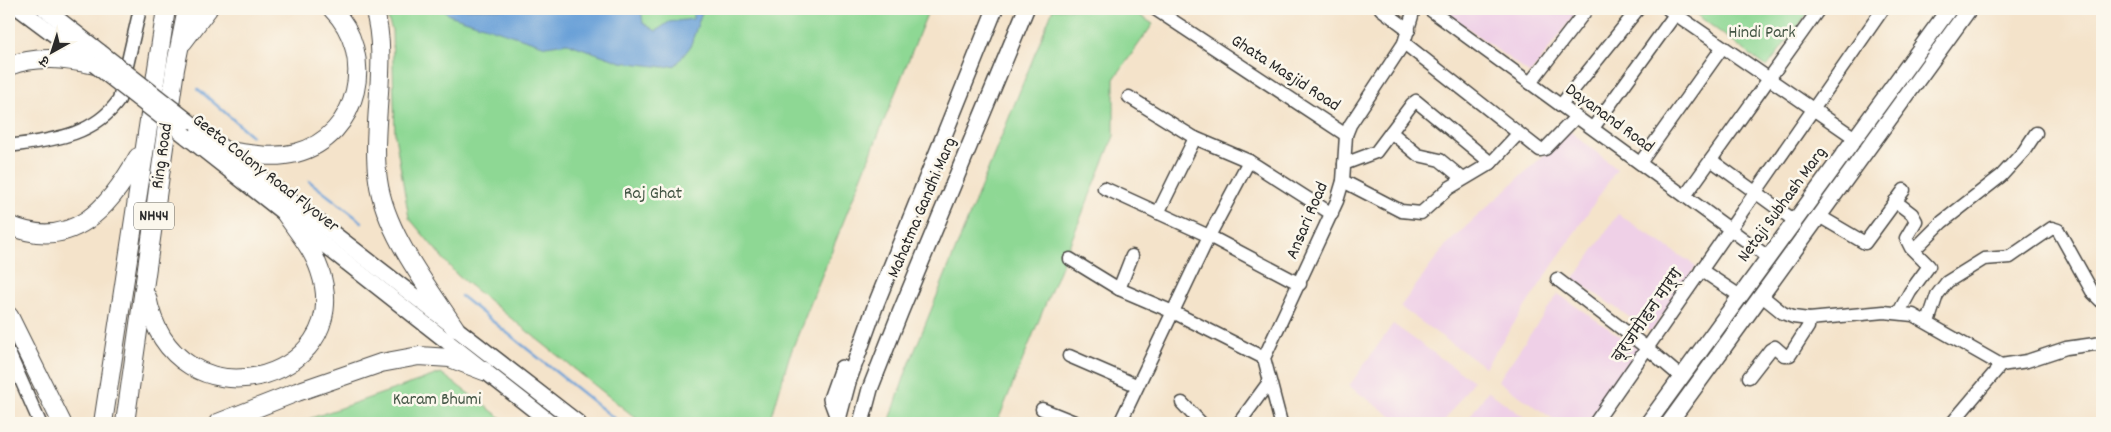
<svg xmlns="http://www.w3.org/2000/svg" width="2111" height="432" viewBox="0 0 2111 432" font-family="Dekko,'Playpen Sans Deva',sans-serif">
  <rect width="100%" height="100%" fill="#fbf7ec"/>
  <filter id="ink" filterUnits="userSpaceOnUse"><feTurbulence type="fractalNoise" baseFrequency=".02" numOctaves="2"/><feDisplacementMap in="SourceGraphic" scale="10" xChannelSelector="R" yChannelSelector="G"/><feConvolveMatrix kernelMatrix="1 2 1 2 8 2 1 2 1" color-interpolation-filters="sRGB"/></filter>
  <filter id="wash" filterUnits="userSpaceOnUse"><feTurbulence type="fractalNoise" baseFrequency=".0096" numOctaves="4" result="noise"/><feDisplacementMap in="SourceGraphic" scale="20" xChannelSelector="R" yChannelSelector="G"/><feGaussianBlur stdDeviation="1.12" result="paint"/><feColorMatrix in="noise" values="0 0 0 0 0 0 0 0 0 0 0 0 0 0 0 0 0 1.4 0 .05"/><feComposite in="paint" operator="in"/></filter>
  <g filter="url(#wash)">
    <rect width="100%" height="100%" fill="#f4e3ca"/>
    <!-- built -->
    <g fill="#efd0e7">
      <polygon points="1442,9 1579,9 1530,74"/>
      <polygon points="1570,131 1617,169 1485,367 1400,307 1446,245"/>
      <polygon points="1618,214 1696,266 1651,332 1574,279"/>
      <polygon points="1558,294 1640,350 1588,423 1559,423 1498,381"/>
      <polygon points="1393,324 1473,381 1443,423 1401,423 1349,386"/>
      <polygon points="1488,391 1532,423 1465,423"/>
    </g>
    <!-- green -->
    <g fill="#8ed894" stroke="#5c8260">
      <polygon points="384,9 929,9 789,357 770,423 642,423 457,275 409,218 395,136 392,30"/>
      <polygon points="1053,9 1130,9 1153,24 1114,79 1114,136 997,423 889,423 906,372"/>
      <polygon points="1689,9 1811,9 1767,67"/>
      <polygon points="441,373 508,423 297,423"/>
    </g>
    <!-- water -->
    <polygon fill="#6ba1d8" stroke="#4b6682" points="443,9 641,9 643,23 656,31 669,22 693,19 693,11 690,9 703,9 690,47 676,65 664,67 621,62 567,43 546,46 449,15"/>
    <g fill="none" stroke-linecap="round" stroke-linejoin="round">
      <!-- stream -->
      <g stroke="#6ba1d8" stroke-width="2.5">
        <polyline points="198,89 252,136"/>
        <polyline points="309,181 362,222"/>
        <polyline points="461,296 620,423"/>
      </g>
    </g>
  </g>
  <g filter="url(#ink)">
    <g fill="none" stroke-linecap="round" stroke-linejoin="round">
      <!-- minor casing -->
      <g stroke="#494743" stroke-width="15">
        <g id="minor">
          <polyline points="1155,9 1346,135"/>
          <polyline points="1381,9 1409,30"/>
          <polyline points="1429,9 1768,257"/>
          <polyline points="1668,9 1855,138"/>
          <polyline points="1404,43 1540,150 1545,149 1576,117"/>
          <polyline points="1530,83 1587,9"/>
          <polyline points="1129,97 1195,138 1249,161 1332,214"/>
          <polyline points="1561,105 1638,9"/>
          <polyline points="1593,128 1679,9"/>
          <polyline points="1391,132 1418,155 1440,160 1463,179"/>
          <path d="M 9,146 C 50,140 93,137 119,100 L 140,9"/>
          <polyline points="1711,160 1795,221"/>
          <polyline points="1640,163 1722,48"/>
          <polyline points="1344,164 1376,152 1412,104 1416,101 1491,163"/>
          <polyline points="1343,181 1401,211 1421,213 1449,188 1491,163 1518,134"/>
          <polyline points="1104,188 1209,236 1300,284"/>
          <polyline points="1685,196 1819,9"/>
          <polyline points="1895,201 1912,214 1916,221 1906,238 1911,248 1929,266 1910,292 1899,312"/>
          <polyline points="1158,213 1195,138"/>
          <polyline points="1819,216 1865,243 1904,190"/>
          <polyline points="1914,250 1942,222 2001,176 2024,151 2036,133"/>
          <polyline points="1070,259 1119,289 1173,312 1264,358"/>
          <polyline points="1701,270 1740,296"/>
          <polyline points="1557,279 1647,348 1681,377"/>
          <polyline points="1119,289 1132,256"/>
          <polyline points="1762,296 1783,313 1793,317 1809,319 1884,312 1913,315 2001,365 2027,361 2066,348 2102,343"/>
          <polyline points="1928,322 1937,295 1947,282 1984,259 2010,257 2052,228 2058,230 2093,293 2102,302"/>
          <polyline points="9,353 40,423"/>
          <polyline points="1069,356 1136,385"/>
          <polyline points="1749,377 1770,350 1775,347 1784,355 1790,355 1808,327 1809,319"/>
          <polyline points="1182,403 1201,423"/>
          <polyline points="1042,409 1077,423"/>
          <polyline points="1120,423 1209,236 1249,161"/>
          <polyline points="1239,423 1269,382"/>
          <polyline points="1281,423 1264,358 1337,201 1343,181 1346,135 1350,125 1404,43 1414,9"/>
          <polyline points="1595,423 1883,9"/>
          <polyline points="1952,423 2001,365"/>
        </g>
      </g>
      <!-- major casing -->
      <g stroke="#494743" stroke-width="18">
        <g id="major">
          <polyline points="20,9 95,65"/>
          <polyline points="45,9 100,52"/>
          <polyline points="188,121 578,423"/>
          <polyline points="186,136 551,423"/>
          <polyline points="838,418 831,399 842,368"/>
          <polyline points="837,423 848,382 876,304 995,9"/>
          <polyline points="861,423 870,389 900,313 1026,9"/>
          <polyline points="1648,423 1949,9"/>
          <polyline points="1669,423 1969,9"/>
        </g>
      </g>
      <!-- highway casing -->
      <g stroke="#494743" stroke-width="20">
        <g id="highway">
          <path d="M 374,9 C 390,58 370,127 378,180 C 385,232 426,284 455,328"/>
          <polyline points="183,42 208,9"/>
          <path d="M 9,66 C 38,55 65,59 95,65"/>
          <path d="M 227,151 C 250,154 273,159 296,153 C 360,136 377,54 332,9"/>
          <path d="M 9,225 C 72,253 110,207 138,157"/>
          <path d="M 147,297 C 173,432 358,382 320,271 C 313,249 297,231 285,213"/>
          <polyline points="9,316 62,423"/>
          <polyline points="103,423 166,9"/>
          <polyline points="125,423 175,69 187,9"/>
          <polyline points="218,423 297,392 381,363 419,356 450,358 484,371"/>
        </g>
      </g>
      <!-- minor -->
      <use href="#minor" stroke="#fff" stroke-width="12"/>
      <!-- major -->
      <use href="#major" stroke="#fff" stroke-width="15"/>
      <!-- highway -->
      <use href="#highway" stroke="#fff" stroke-width="18"/>
      <!-- major-bridge casing -->
      <g stroke="#494743" stroke-width="18" stroke-linecap="butt">
        <g id="major-bridge">
          <polyline points="100,52 188,121"/>
          <polyline points="95,65 186,136"/>
        </g>
      </g>
      <!-- major-bridge -->
      <use href="#major-bridge" stroke="#fff" stroke-width="15"/>
    </g>
  </g>
  <g text-anchor="middle" dominant-baseline="central" stroke-width="5" stroke-linejoin="round" paint-order="stroke">
    <!-- shield labels -->
    <rect fill="#fbf7ec" stroke="#696865" stroke-width="1" x="134" y="202.5" width="40" height="27" rx="4"/>
    <g font-size="16" font-weight="bold" fill="#2b2b2b">
      <text x="154" y="216">NH44</text>
    </g>
    <!-- park labels -->
    <g font-size="18" fill="#445645" stroke="#fbf7ec">
      <text x="1762" y="33">Hindi Park</text>
      <text x="653" y="194">Raj Ghat</text>
      <text x="437" y="400">Karam Bhumi</text>
    </g>
    <!-- street labels -->
    <g font-size="18" fill="#2b2b2b" stroke="#fbf7ec">
      <text transform="translate(1285 74) rotate(33)">Ghata Masjid Road</text>
      <text transform="translate(1609 119) rotate(36)">Dayanand Road</text>
      <text transform="translate(163 156) rotate(-82)">Ring Road</text>
      <text transform="translate(265 174) rotate(38)">Geeta Colony Road Flyover</text>
      <text transform="translate(1783 205) rotate(-54)">Netaji Subhash Marg</text>
      <text transform="translate(923 208) rotate(-67)">Mahatma Gandhi Marg</text>
      <text transform="translate(1308 221) rotate(-67)">Ansari Road</text>
      <text transform="translate(1648 316) rotate(-55)">ब्रजमोहन मार्ग</text>
    </g>
  </g>
  <!-- margin -->
  <rect width="2111" height="432" fill="none" stroke="#fbf7ec" stroke-width="30"/>
  <!-- north arrow -->
  <g transform="translate(52 52) rotate(219)" stroke="#fbf7ec" stroke-width="4" paint-order="stroke">
  <path d="M0-4L9 19L0 12L-9 19Z" fill="#2b2b2b"/>
  <text y="-8" font-size="14" font-weight="bold" text-anchor="middle" fill="#2b2b2b">उ</text>
  </g>
</svg>
